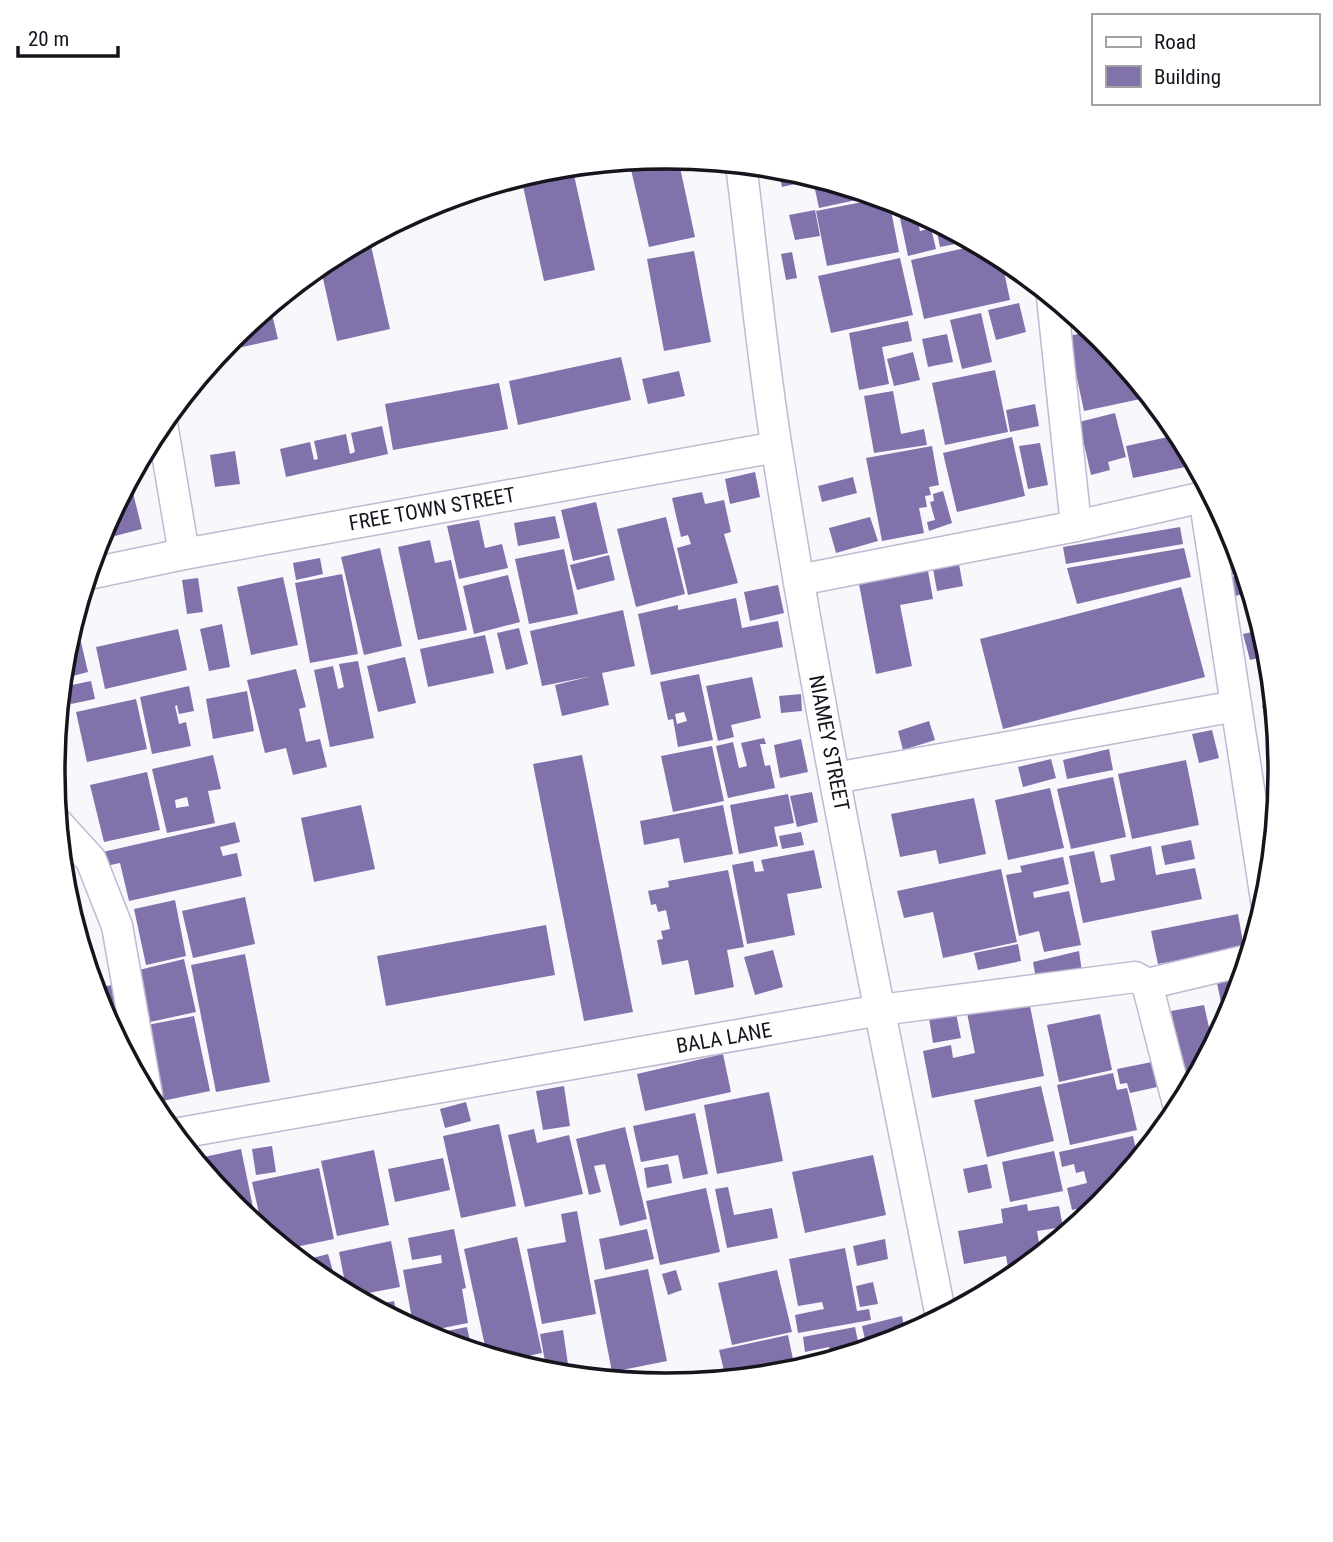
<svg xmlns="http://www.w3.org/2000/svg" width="1333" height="1542" viewBox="0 0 1333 1542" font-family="'Roboto Condensed',sans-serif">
  <rect width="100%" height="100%" fill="#f8f7fc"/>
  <!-- building -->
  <g fill="#8272ac" fill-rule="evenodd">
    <polygon points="667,157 678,158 695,237 649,247 629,161"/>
    <polygon points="572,166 595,270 544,281 521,177 547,169"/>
    <polygon points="778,168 787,169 875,196 819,208 813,180 782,187"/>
    <polygon points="883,198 889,200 899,252 827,266 816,211"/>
    <polygon points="899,203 902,204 916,211 901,214"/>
    <polygon points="815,210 820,236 795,240 789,215"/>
    <polygon points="916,214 920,231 931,228 936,249 908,256 900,218"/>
    <polygon points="935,222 971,241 940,247"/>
    <polygon points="369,237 390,329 337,341 320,265"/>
    <polygon points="979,245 1001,257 1010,300 924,319 911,260"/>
    <polygon points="694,251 711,342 664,351 647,259"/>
    <polygon points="792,252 797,278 786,280 781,254"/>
    <polygon points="900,258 913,315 831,333 818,276"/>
    <polygon points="1019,303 1026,332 996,340 988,310"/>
    <polygon points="270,306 278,339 229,350 227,343 233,337"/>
    <polygon points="981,313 992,362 962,369 950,320"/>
    <polygon points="908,321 912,341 882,347 889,384 859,390 849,333"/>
    <polygon points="1093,331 1096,346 1107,344 1150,397 1084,411 1068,336"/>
    <polygon points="947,334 953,362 928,367 922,339"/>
    <polygon points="913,352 920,380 894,386 887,359"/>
    <polygon points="621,357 631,400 518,425 509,381"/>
    <polygon points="995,370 1008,432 945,445 932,383"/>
    <polygon points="679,371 685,396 648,404 642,379"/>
    <polygon points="499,383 508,429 393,450 385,404"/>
    <polygon points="893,391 901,434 924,429 927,445 874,453 864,396"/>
    <polygon points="1035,404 1039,426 1010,432 1006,410"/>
    <polygon points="1162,412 1177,430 1195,465 1133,478 1126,446 1168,437"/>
    <polygon points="1115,413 1126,457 1108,462 1110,470 1091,475 1079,422"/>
    <polygon points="382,426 388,454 286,477 280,449 310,442 314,460 318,459 314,441 346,434 350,454 355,452 351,433"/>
    <polygon points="1012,437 1025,496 957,512 943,453"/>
    <polygon points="1040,443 1048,485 1028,489 1019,446"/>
    <polygon points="932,446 939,485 929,487 931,495 925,496 927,507 919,508 924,533 882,541 866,458"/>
    <polygon points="235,451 240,484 215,487 210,455"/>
    <polygon points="755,472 760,497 730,504 725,479"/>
    <polygon points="853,477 857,493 822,502 818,486"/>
    <polygon points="131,485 142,529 115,536 110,516 126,487"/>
    <polygon points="943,491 952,523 929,531 927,522 935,520 930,502 934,501 933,494"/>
    <polygon points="702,492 705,504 724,500 731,532 724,534 738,583 688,595 677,548 691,544 688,535 681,537 672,498"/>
    <polygon points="596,502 608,553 573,561 561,510"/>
    <polygon points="555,516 560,538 518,546 514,523"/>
    <polygon points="666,517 685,594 636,607 617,529"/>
    <polygon points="870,517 878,541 836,553 829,528"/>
    <polygon points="479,520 485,548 502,544 508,568 459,579 447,526"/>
    <polygon points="1180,527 1183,544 1066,564 1063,547"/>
    <polygon points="430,540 435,563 451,560 467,630 418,640 398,547"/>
    <polygon points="380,548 402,646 364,655 341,557"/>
    <polygon points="1184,548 1191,577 1077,604 1067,568"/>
    <polygon points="564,549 578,614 529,624 515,559"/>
    <polygon points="609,555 615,580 577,590 570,565"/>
    <polygon points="320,558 323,574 296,580 293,563"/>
    <polygon points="1240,558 1245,572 1231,575 1228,560"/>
    <polygon points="958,559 963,586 937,591 932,563"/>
    <polygon points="928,571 933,599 900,605 912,666 876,674 859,584"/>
    <polygon points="342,574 358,654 310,663 295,583"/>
    <polygon points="508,575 520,622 474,634 463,586"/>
    <polygon points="1244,575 1248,593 1235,596 1231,577"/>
    <polygon points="283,577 298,645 251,655 237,587"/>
    <polygon points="198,578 203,612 187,614 182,580"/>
    <polygon points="778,585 784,613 750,621 744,592"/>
    <polygon points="1181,587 1205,677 1003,729 980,639"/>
    <polygon points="736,598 742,628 778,621 783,647 651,675 638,614 678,605 678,610"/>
    <polygon points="623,610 635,666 602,673 609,705 562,716 555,685 592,676 542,686 530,631"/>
    <polygon points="222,624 230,667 209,671 200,629"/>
    <polygon points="519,628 528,664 506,670 497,633"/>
    <polygon points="178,629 187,670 105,689 96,647"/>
    <polygon points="1261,630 1268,656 1250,660 1243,634"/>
    <polygon points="485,635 494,673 428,687 420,649"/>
    <polygon points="81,642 88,672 65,678 63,669 66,645"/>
    <polygon points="405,657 416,703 378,712 367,666"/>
    <polygon points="358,661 374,738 330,747 314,670 333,666 338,689 344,687 339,664"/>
    <polygon points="296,669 306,707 299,709 306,742 320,739 327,767 293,775 286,748 265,753 247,680"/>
    <path d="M 699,674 L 713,740 L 678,747 L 673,719 L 668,720 L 660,682 ZM 684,712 L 687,721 L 677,724 L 675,714 Z"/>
    <polygon points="752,677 761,718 731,725 734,737 718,741 706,686"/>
    <polygon points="91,681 95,699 71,704 67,686"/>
    <polygon points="189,686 194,711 179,714 177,705 175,706 179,724 186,722 191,746 152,754 140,697"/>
    <polygon points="247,691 254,731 213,739 206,699"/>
    <polygon points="801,694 802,711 781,713 779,696"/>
    <polygon points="136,699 147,749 87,762 76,712"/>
    <polygon points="1274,703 1276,725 1266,727 1262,705"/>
    <polygon points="929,721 935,740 903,750 898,731"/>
    <polygon points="1212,730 1219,758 1199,763 1192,734"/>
    <polygon points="764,738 766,744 760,744 765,766 770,765 775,788 728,798 716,746 733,742 739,768 747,766 741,743"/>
    <polygon points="801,739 808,772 780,778 774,745"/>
    <polygon points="712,746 724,801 673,812 661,756"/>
    <polygon points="1109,749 1113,770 1067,779 1063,760"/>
    <path d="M 213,755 L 221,789 L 208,791 L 215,823 L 167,833 L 152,769 ZM 187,797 L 189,806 L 176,808 L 175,800 Z"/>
    <polygon points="582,755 633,1012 584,1021 533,764"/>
    <polygon points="1051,759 1056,778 1023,787 1018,767"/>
    <polygon points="1186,760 1199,825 1132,839 1118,774"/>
    <polygon points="147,772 160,830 104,842 90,785"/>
    <polygon points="1113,777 1126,837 1071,849 1057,789"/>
    <polygon points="1050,788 1064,848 1008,860 995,800"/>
    <polygon points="812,792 818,822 797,827 790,796"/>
    <polygon points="788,794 794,823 774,827 778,846 739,854 730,805"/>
    <polygon points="974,798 986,854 939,864 936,850 900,857 891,814"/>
    <polygon points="361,805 375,869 314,882 301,818"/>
    <polygon points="723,805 733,854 684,863 679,838 644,845 640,821"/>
    <polygon points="235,822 240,842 220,847 223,856 237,853 242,876 129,901 120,863 97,868 94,854"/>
    <polygon points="801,832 804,845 782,849 779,836"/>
    <polygon points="1191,840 1195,859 1165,865 1161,846"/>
    <polygon points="1151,846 1156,875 1195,868 1202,899 1083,923 1069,856 1094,851 1101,883 1115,880 1110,855"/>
    <polygon points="814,850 822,888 787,894 795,935 747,944 732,865 753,861 755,872 764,871 761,860"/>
    <polygon points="1063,857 1069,884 1033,892 1034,898 1069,891 1081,945 1044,952 1039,931 1019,936 1006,875 1022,872 1020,866"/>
    <polygon points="1001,869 1017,942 943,958 933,912 904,918 897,891"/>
    <polygon points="728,870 744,947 727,950 734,987 695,995 688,960 662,965 657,940 663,939 661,931 670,929 666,910 658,912 656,904 651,905 648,891 669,887 668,881"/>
    <polygon points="245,897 255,944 193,958 182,911"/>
    <polygon points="175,900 186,956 146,965 134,909"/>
    <polygon points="1238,914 1244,948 1158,964 1151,931"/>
    <polygon points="546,925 555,975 386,1006 377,956"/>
    <polygon points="1018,944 1021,961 978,970 974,953"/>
    <polygon points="773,950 783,987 755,995 744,957"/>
    <polygon points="1079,951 1082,972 1036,979 1033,962"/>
    <polygon points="245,954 270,1082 216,1092 191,965"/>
    <polygon points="184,959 196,1012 150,1022 139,970"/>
    <polygon points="1242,978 1234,1006 1225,1022 1217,983"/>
    <polygon points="113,985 121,1026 111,1028 99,1006 94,988"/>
    <polygon points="1029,1001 1044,1076 932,1098 923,1051 951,1045 953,1058 975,1053 967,1013"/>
    <polygon points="1204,1005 1213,1045 1192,1084 1187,1085 1171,1011"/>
    <polygon points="956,1013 961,1038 933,1043 929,1018"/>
    <polygon points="1100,1014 1112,1070 1059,1082 1047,1025"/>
    <polygon points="194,1016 210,1091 162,1101 147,1025"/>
    <polygon points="723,1054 731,1092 645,1111 637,1074"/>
    <polygon points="1152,1062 1157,1087 1130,1093 1127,1083 1120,1084 1117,1069"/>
    <polygon points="1113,1073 1117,1090 1127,1088 1137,1130 1070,1145 1057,1085"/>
    <polygon points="564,1086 570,1126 543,1130 536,1091"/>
    <polygon points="1041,1086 1054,1141 987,1157 974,1100"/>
    <polygon points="769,1092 783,1161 717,1174 704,1105"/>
    <polygon points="466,1102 471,1121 445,1128 440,1109"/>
    <polygon points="695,1113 708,1174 683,1179 678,1155 641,1162 633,1126"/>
    <polygon points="499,1124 516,1206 461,1218 443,1136"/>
    <polygon points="625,1127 647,1219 620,1226 605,1164 594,1166 601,1192 589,1195 576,1139"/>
    <polygon points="534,1129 537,1143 569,1135 583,1194 525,1207 508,1135"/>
    <polygon points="1133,1136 1138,1159 1130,1162 1131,1168 1103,1203 1072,1210 1067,1188 1087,1183 1084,1171 1076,1173 1074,1164 1062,1167 1059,1152"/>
    <polygon points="272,1146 276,1172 256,1175 252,1149"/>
    <polygon points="241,1149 255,1217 248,1218 232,1205 207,1175 204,1157"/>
    <polygon points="374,1150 389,1225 337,1236 321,1161"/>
    <polygon points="1054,1151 1063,1191 1010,1202 1002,1162"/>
    <polygon points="873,1155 886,1215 805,1233 792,1172"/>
    <polygon points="443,1158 450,1190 395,1202 388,1169"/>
    <polygon points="668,1164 672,1183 647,1188 644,1168"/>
    <polygon points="987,1164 992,1188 968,1193 963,1169"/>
    <polygon points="319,1168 334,1239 286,1249 263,1231 252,1182"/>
    <polygon points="728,1187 734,1215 772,1208 778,1238 727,1248 715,1189"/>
    <polygon points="706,1188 720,1252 660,1265 646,1201"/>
    <polygon points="1027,1204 1028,1211 1059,1206 1063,1227 1037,1231 1040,1249 1049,1248 1010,1279 1006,1256 964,1264 958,1231 1003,1223 1001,1209"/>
    <polygon points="1097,1208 1076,1225 1073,1213"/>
    <polygon points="577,1211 596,1314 542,1324 527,1249 566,1242 561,1214"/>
    <polygon points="454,1229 466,1288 462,1289 468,1323 423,1332 421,1323 413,1324 403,1270 442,1263 441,1255 412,1260 408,1238"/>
    <polygon points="647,1229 654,1259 605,1270 599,1239"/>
    <polygon points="517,1237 542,1353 505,1361 487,1355 464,1249"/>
    <polygon points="885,1239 888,1259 857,1266 853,1246"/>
    <polygon points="391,1241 400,1287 353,1296 347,1293 339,1252"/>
    <polygon points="845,1248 857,1311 869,1309 871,1320 798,1333 795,1315 824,1309 822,1302 798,1306 789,1259"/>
    <polygon points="328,1254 338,1288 325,1281 301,1261"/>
    <polygon points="648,1269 667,1361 612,1372 594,1280"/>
    <polygon points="676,1270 682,1290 668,1295 662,1274"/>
    <polygon points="777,1270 792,1332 732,1345 718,1283"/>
    <polygon points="873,1282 878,1304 860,1307 856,1286"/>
    <polygon points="394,1301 398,1320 370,1306"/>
    <polygon points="902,1316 906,1336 867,1349 862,1326"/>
    <polygon points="467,1327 472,1350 426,1335"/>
    <polygon points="855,1327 860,1351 832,1359 829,1347 805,1352 803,1337"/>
    <polygon points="563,1330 568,1364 546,1367 540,1334"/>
    <polygon points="788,1335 794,1364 792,1364 793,1371 726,1379 719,1350"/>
  </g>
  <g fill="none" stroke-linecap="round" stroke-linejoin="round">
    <!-- minor casing -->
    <g stroke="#bfbad1" stroke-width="33">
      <g id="minor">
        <path d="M 741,164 C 753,259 762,356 777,450 C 823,741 884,1029 941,1317"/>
        <polyline points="1052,297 1076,526"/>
        <polyline points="162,423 184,554"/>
        <polyline points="1204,496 1266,900"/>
        <polyline points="88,574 184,554 776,447"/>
        <polyline points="799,580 1076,526 1212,495"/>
        <polyline points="835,778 1236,706"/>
        <polyline points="58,824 91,860 117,926 147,1095"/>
        <polyline points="1147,984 1248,960"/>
        <polyline points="174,1134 880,1010 1135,977 1147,984 1179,1108"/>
      </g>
    </g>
    <!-- minor -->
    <use href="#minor" stroke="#fff" stroke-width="30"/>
  </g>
  <g text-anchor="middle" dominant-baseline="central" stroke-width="6" stroke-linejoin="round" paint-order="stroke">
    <!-- street labels -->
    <g font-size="21" fill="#16141c" stroke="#fff">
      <text transform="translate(432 509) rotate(-10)">FREE TOWN STREET</text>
      <text transform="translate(829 743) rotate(79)">NIAMEY STREET</text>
      <text transform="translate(724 1038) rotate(-10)">BALA LANE</text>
    </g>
  </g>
  <!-- crop -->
  <path d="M0 0H1333V1542H0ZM666 169H667A601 601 0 0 1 1268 770V772A601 601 0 0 1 667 1373H666A601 601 0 0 1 65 772V770A601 601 0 0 1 666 169Z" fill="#fff" fill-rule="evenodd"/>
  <path fill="none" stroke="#16141c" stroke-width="3.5" d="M666 169H667A601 601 0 0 1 1268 770V772A601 601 0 0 1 667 1373H666A601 601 0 0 1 65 772V770A601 601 0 0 1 666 169Z"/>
  <!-- legend -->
  <rect x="1092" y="14" width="228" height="91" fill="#ffffff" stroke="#a2a1a4" stroke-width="2"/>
  <rect x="1106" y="37" width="35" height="10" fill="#ffffff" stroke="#a2a1a4" stroke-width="2"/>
  <text x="1154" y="49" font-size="21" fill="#16141c">Road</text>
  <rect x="1106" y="66" width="35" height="21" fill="#8272ac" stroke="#a2a1a4" stroke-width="2"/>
  <text x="1154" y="84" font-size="21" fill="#16141c">Building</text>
  <!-- scale -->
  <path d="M18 46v10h100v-10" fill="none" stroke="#16141c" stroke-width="3.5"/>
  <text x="28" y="46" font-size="21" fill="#16141c" stroke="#ffffff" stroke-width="5" paint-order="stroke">20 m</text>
</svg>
